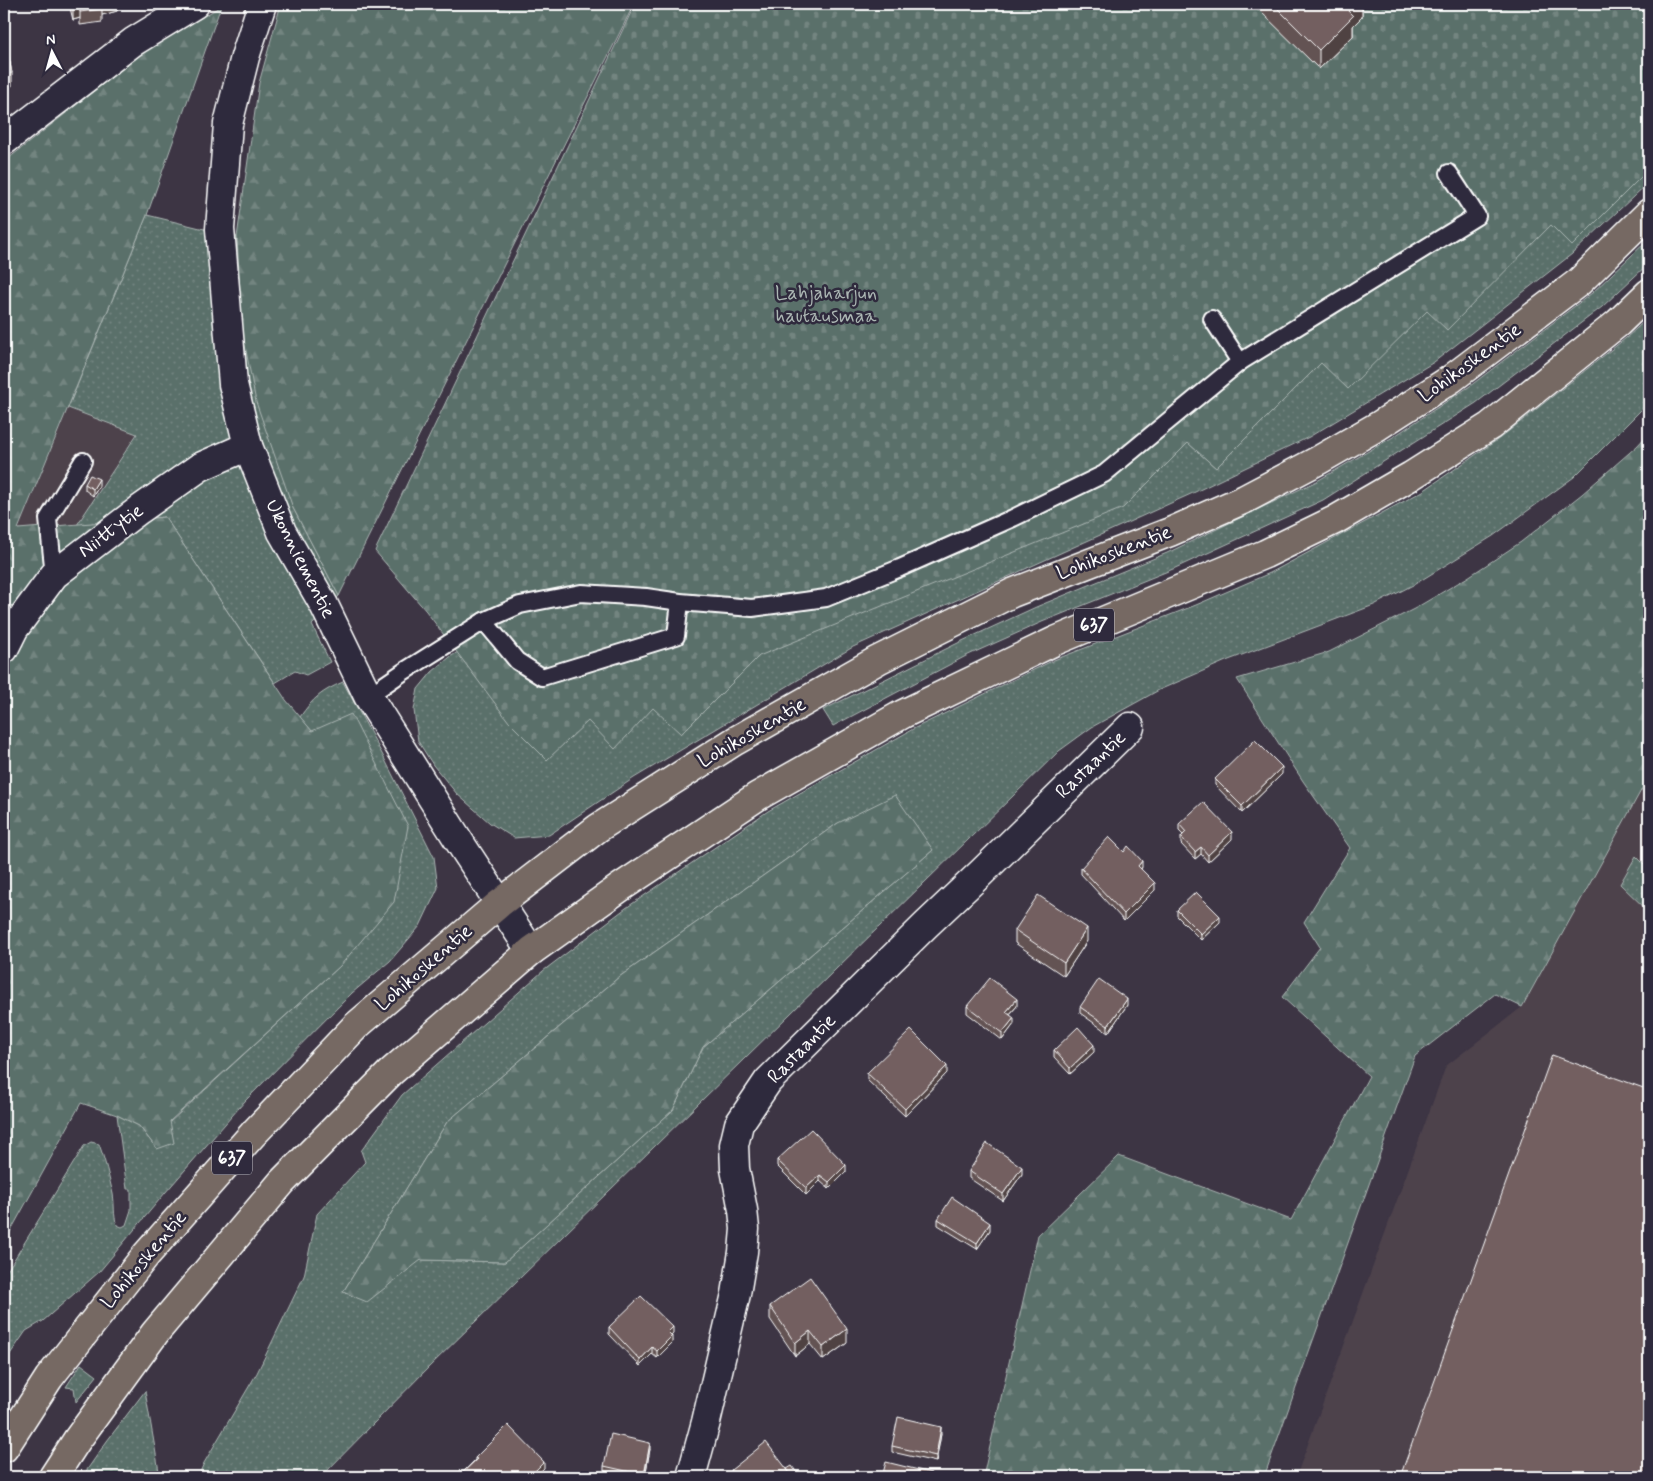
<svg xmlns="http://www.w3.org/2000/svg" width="1653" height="1481" viewBox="0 0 1653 1481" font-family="Mynerve,sans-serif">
  <defs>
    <pattern id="grass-dots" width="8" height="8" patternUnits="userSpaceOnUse" patternTransform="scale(1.25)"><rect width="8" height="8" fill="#5a6f6a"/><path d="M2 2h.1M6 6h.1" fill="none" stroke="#738580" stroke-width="1.8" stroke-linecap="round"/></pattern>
    <pattern id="forest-firs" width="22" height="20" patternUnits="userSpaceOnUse" patternTransform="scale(1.25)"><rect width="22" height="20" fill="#5a6f6a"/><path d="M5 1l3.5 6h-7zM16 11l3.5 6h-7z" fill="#738580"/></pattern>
    <pattern id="cemetery-stones" width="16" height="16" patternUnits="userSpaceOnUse" patternTransform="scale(1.25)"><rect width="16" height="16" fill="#5a6f6a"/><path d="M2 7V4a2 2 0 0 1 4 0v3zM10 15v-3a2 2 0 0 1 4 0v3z" fill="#738580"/></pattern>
  </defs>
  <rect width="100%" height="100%" fill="#3d3544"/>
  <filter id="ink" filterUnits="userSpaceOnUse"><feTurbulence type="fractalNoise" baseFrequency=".02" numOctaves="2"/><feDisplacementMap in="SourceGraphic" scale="10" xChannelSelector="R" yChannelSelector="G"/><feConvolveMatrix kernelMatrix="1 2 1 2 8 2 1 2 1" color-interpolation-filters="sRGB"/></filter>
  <g filter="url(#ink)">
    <!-- built -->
    <g fill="#4d424c">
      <polygon points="68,408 137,433 77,525 18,530"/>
      <polygon points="1649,776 1649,1477 1296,1477 1446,1066 1522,1007"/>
    </g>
    <!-- grass -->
    <g fill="url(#grass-dots)" stroke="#acb7b4" fill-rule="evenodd">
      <polygon points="1649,169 1649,182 1572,254 1434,362 1309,437 1193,493 853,647 634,778 549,835 514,838 490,823 457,794 433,765 418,741 414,710 418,689 432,672 450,657 472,643 1177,433 1216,468 1321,362 1335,376 1339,370 1551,225 1572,245"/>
      <polygon points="147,215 237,237 242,330 293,508 339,596 312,625 330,662 306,675 295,671 275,683 165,517 77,525 137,434 68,408"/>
      <polygon points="1649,239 1649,263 1602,307 1476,403 1323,500 1173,569 1042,622 966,656 833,726 823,710 960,642 1036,607 1167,553 1317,481 1393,437 1470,386 1592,293"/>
      <path d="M 1649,317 L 1649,402 L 1574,477 L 1493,536 L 1415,584 L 1374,605 L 1226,661 L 1159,690 L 1092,727 L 1059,751 L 429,1367 L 321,1477 L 198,1477 L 204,1463 L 257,1373 L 304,1276 L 317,1214 L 365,1162 L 361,1151 L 402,1095 L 543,971 L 626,908 L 768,811 L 913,729 L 1054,660 L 1196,605 L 1270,573 L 1423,491 L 1500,438 L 1626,338 ZM 838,823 L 933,850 L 703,1047 L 673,1110 L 505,1262 L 421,1260 L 343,1292 L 447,1122 L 619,977 Z"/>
      <path d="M 343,682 L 382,754 L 434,857 L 438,888 L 420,926 L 390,961 L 352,993 L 245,1101 L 165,1193 L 99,1272 L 43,1321 L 26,1331 L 4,1363 L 4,1276 L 84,1146 L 91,1142 L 99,1144 C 105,1160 109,1177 113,1194 C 115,1205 113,1215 117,1225 L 122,1227 L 126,1225 L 131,1210 L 131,1189 L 127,1189 L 117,1115 L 139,1126 L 157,1149 L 170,1122 L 340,966 L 312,731 L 300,717 C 313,698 322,691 343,682 Z"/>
      <polygon points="1636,856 1649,869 1649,912 1620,884"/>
      <polygon points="81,1364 97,1376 76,1402 74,1388 66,1387"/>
      <polygon points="145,1391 160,1477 82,1477 107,1441"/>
    </g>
    <!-- forest -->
    <g fill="url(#forest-firs)" stroke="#acb7b4">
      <polygon points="281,4 634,4 339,596 293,508 256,402 242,330 237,237 259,83"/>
      <polygon points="221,6 147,215 18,529 165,517 286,700 312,731 351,714 408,826 394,902 340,966 170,1121 174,1143 157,1149 139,1126 117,1115 81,1103 4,1243 4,162 141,54"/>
      <polygon points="1649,433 1649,776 1522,1007 1495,994 1415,1056 1264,1477 983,1477 1038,1235 1119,1156 1291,1220 1369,1076 1282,997 1320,947 1304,922 1350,848 1303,781 1237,679 1329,652 1414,609 1468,577 1521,542 1582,494 1637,446"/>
      <polygon points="895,795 933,850 703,1047 673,1110 505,1262 421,1260 367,1302 343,1292 447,1122 619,977 838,823"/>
    </g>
    <!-- cemetery -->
    <polygon fill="url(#cemetery-stones)" stroke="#acb7b4" points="635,4 1649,4 1649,169 1572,246 1551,225 1447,330 1427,311 1348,389 1321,363 1216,468 1188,443 1123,508 759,656 681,734 653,708 615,749 588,721 547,760 509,722 426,611 375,551"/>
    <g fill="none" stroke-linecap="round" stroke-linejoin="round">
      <!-- lane casing -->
      <g stroke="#fff" stroke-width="20">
        <g id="lane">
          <polyline points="1212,319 1240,362"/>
          <polyline points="54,575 48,519 83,461"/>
          <polyline points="484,621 517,661 542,677 676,636 680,602"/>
          <polyline points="368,696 403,672 484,621 520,605 581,593 646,597 680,602 752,608 826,598 900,568 1013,518 1104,474 1240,362 1477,216 1449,173"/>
        </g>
      </g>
      <!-- street casing -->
      <g stroke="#fff" stroke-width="31">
        <g id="street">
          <polyline points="262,4 245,57 228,124 220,229 233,384 248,446 282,532 324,605 368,696 464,849 531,951"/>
          <polyline points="4,141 133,42 195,4"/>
          <polyline points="4,649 14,629 54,575 139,510 200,467 248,446"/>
          <polyline points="691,1477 706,1422 736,1294 743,1252 745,1229 743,1210 735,1169 734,1145 739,1124 768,1081 926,925 981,873 1130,727"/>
        </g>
      </g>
      <!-- primary casing -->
      <g stroke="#fff" stroke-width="31">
        <g id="primary">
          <polyline points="4,1448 49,1378 146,1255 253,1134 356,1026 499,904 598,828 735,741 878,660 1012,593 1170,532 1245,499 1319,460 1378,426 1451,379 1579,282 1649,213"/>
          <polyline points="53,1477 77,1440 155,1333 282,1182 391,1072 531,951 621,887 758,796 903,714 1055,641 1265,554 1335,520 1411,476 1490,426 1618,323 1649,293"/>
        </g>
      </g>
      <!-- lane -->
      <use href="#lane" stroke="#2f2a3d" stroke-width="16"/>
      <!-- street -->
      <use href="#street" stroke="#2f2a3d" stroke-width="28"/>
      <!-- primary -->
      <use href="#primary" stroke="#766964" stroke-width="28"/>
    </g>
    <!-- wall -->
    <g fill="#635253" stroke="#fff">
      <polygon points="69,4 117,4 117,11 102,15 102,22 80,25 80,18 73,20"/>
      <polygon points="1253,4 1362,4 1362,17 1353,26 1353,36 1319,69"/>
      <polygon points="4,34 12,73 12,86 4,87"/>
      <polygon points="85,484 99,486 93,496 85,490"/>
      <polygon points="1282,774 1242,813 1215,785 1215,779"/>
      <polygon points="1179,824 1232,839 1208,862 1201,854 1195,859 1181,844 1181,837 1183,835 1179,831"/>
      <polygon points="1124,852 1142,867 1141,869 1155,890 1124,921 1081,874 1081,868"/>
      <polygon points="1177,910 1220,922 1201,940 1177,916"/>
      <polygon points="1015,930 1087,941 1064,976 1015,943"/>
      <polygon points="1127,1005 1108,1033 1080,1013 1080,1007"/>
      <polygon points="967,1006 1017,1006 1010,1014 1014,1024 1002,1040 967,1013"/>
      <polygon points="1054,1050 1094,1052 1070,1074 1054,1057"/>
      <polygon points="867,1073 947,1073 905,1116 867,1080"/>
      <polygon points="777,1160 846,1172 829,1189 820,1181 806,1195 777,1166"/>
      <polygon points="969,1171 1022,1174 1003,1201 969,1178"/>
      <polygon points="938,1219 990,1230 977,1249 938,1225"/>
      <polygon points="770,1306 847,1343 823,1360 810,1344 795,1356 770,1319"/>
      <polygon points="609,1327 673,1334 671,1335 672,1343 657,1358 652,1354 640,1366 609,1334"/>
      <polygon points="941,1434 936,1462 892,1452 892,1446"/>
      <polygon points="650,1449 645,1477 626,1477 604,1473 604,1466"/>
      <polygon points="475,1458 544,1468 535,1477 458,1477 475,1460"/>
      <polygon points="787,1469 800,1477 731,1477 731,1470"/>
    </g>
    <!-- shaded-wall -->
    <g fill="#504243" stroke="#fff">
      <polygon points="100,4 117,4 117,11 102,15 102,9"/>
      <polygon points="1356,4 1362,4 1362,17 1353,26 1353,36 1319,69 1319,50 1348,11"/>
      <polygon points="80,5 80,18 73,20 73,6"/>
      <polygon points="99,479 99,486 93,496 93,489"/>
      <polygon points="1282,767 1282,774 1242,813 1242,806"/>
      <polygon points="1232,832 1232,839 1208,862 1208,855"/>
      <polygon points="1201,847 1201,854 1195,859 1195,852"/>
      <polygon points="1142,861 1142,867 1138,873 1138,866"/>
      <polygon points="1155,883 1155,890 1124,921 1124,914"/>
      <polygon points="1220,916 1220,922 1201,940 1201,934"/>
      <polygon points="1087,928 1087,941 1064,976 1064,963"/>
      <polygon points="1017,999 1017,1006 1006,1018 1006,1012"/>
      <polygon points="1127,999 1127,1005 1108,1033 1108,1026"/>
      <polygon points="1014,1018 1014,1024 1002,1040 1002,1033"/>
      <polygon points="1094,1045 1094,1052 1070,1074 1070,1068"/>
      <polygon points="947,1066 947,1073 905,1116 905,1109"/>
      <polygon points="846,1165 846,1172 829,1189 829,1182"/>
      <polygon points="1022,1167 1022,1174 1003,1201 1003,1194"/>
      <polygon points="820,1175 820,1181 806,1195 806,1188"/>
      <polygon points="990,1223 990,1230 977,1249 977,1243"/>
      <polygon points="673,1327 673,1334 668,1339 668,1332"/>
      <polygon points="847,1329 847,1343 823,1360 823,1347"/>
      <polygon points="810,1331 810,1344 795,1356 795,1343"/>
      <polygon points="672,1336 672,1343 657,1358 657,1351"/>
      <polygon points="652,1347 652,1354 640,1366 640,1360"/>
      <polygon points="941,1427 941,1434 936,1462 936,1456"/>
      <polygon points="650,1443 650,1449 645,1477 644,1477"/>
      <polygon points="544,1462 544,1468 535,1477 529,1477"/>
      <polygon points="521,1473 521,1477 516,1477"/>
    </g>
    <!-- building -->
    <g fill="#735f60" stroke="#fff">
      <polygon points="72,4 101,4 102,9 80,12 80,5 73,6"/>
      <polygon points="1273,4 1356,4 1348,11 1353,16 1319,50"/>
      <polygon points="4,34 12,73 4,74"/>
      <polygon points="90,475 99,479 93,489 85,484"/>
      <polygon points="1255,740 1282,767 1242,806 1215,779"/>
      <polygon points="1203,802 1232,832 1208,855 1201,847 1195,852 1181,837 1186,832 1179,824"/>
      <polygon points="1109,837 1124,852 1128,846 1142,861 1138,866 1155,883 1124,914 1081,868"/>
      <polygon points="1196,892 1220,916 1201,934 1177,910"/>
      <polygon points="1038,895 1087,928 1064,963 1015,930"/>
      <polygon points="990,978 1017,999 1006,1012 1014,1018 1002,1033 967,1006"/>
      <polygon points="1099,979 1127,999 1108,1026 1080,1007"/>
      <polygon points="1078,1027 1094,1045 1070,1068 1054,1050"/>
      <polygon points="911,1030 947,1066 905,1109 867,1073"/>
      <polygon points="1552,1055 1649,1090 1649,1477 1400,1477"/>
      <polygon points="811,1129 846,1165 829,1182 820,1175 806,1188 777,1160"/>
      <polygon points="987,1143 1022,1167 1003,1194 969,1171"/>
      <polygon points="952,1197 990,1223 977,1243 938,1219"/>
      <polygon points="810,1277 847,1329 823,1347 810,1331 795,1343 770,1306"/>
      <polygon points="641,1296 673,1327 668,1332 672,1336 657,1351 652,1347 640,1360 609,1327"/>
      <polygon points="898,1417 941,1427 936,1456 892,1446"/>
      <polygon points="508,1425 544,1462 529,1477 526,1477 521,1473 516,1477 458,1477 477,1459 475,1458"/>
      <polygon points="611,1434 650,1443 644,1475 604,1466"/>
      <polygon points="766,1442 793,1477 737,1477 731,1470"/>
      <polygon points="886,1462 931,1473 930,1477 882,1477"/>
      <polygon points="792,1466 800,1477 793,1477 787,1469"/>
    </g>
  </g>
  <g text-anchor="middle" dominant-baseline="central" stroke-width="5" stroke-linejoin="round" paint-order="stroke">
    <!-- shield labels -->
    <g fill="#2f2a3d" stroke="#c1bfc5" stroke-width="1">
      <rect x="1074" y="608.5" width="40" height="33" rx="4"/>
      <rect x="212" y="1141.5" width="40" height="33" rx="4"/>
    </g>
    <g font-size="19" font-weight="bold" fill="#fff">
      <text x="1094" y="625">637</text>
      <text x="232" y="1158">637</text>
    </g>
    <!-- park labels -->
    <g font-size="20" fill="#acb7b4" stroke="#2f2a3d">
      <text x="826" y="293">Lahjaharjun<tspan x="826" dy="23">hautausmaa</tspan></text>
    </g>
    <!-- street labels -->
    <g font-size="20" fill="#fff" stroke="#2f2a3d">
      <text transform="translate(1470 363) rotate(-36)">Lohikoskentie</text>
      <text transform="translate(111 531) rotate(-37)">Niittytie</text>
      <text transform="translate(1114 553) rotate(-21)">Lohikoskentie</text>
      <text transform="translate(300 559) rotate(63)">Ukonniementie</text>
      <text transform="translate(752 733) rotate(-30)">Lohikoskentie</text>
      <text transform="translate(1091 765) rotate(-44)">Rastaantie</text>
      <text transform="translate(424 968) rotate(-41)">Lohikoskentie</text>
      <text transform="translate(802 1049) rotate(-46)">Rastaantie</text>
      <text transform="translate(144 1260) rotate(-50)">Lohikoskentie</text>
    </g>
  </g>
  <!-- margin -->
  <rect width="1653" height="1481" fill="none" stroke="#2f2a3d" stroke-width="20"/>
  <rect x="10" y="10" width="1633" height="1461" fill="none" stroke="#fff" stroke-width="2" filter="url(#ink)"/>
  <!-- north arrow -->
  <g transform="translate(52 52) rotate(354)" stroke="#2f2a3d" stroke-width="4" paint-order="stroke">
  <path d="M0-4L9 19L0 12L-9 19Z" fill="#ffffff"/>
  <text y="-8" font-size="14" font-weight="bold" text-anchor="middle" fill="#ffffff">N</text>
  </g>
</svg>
